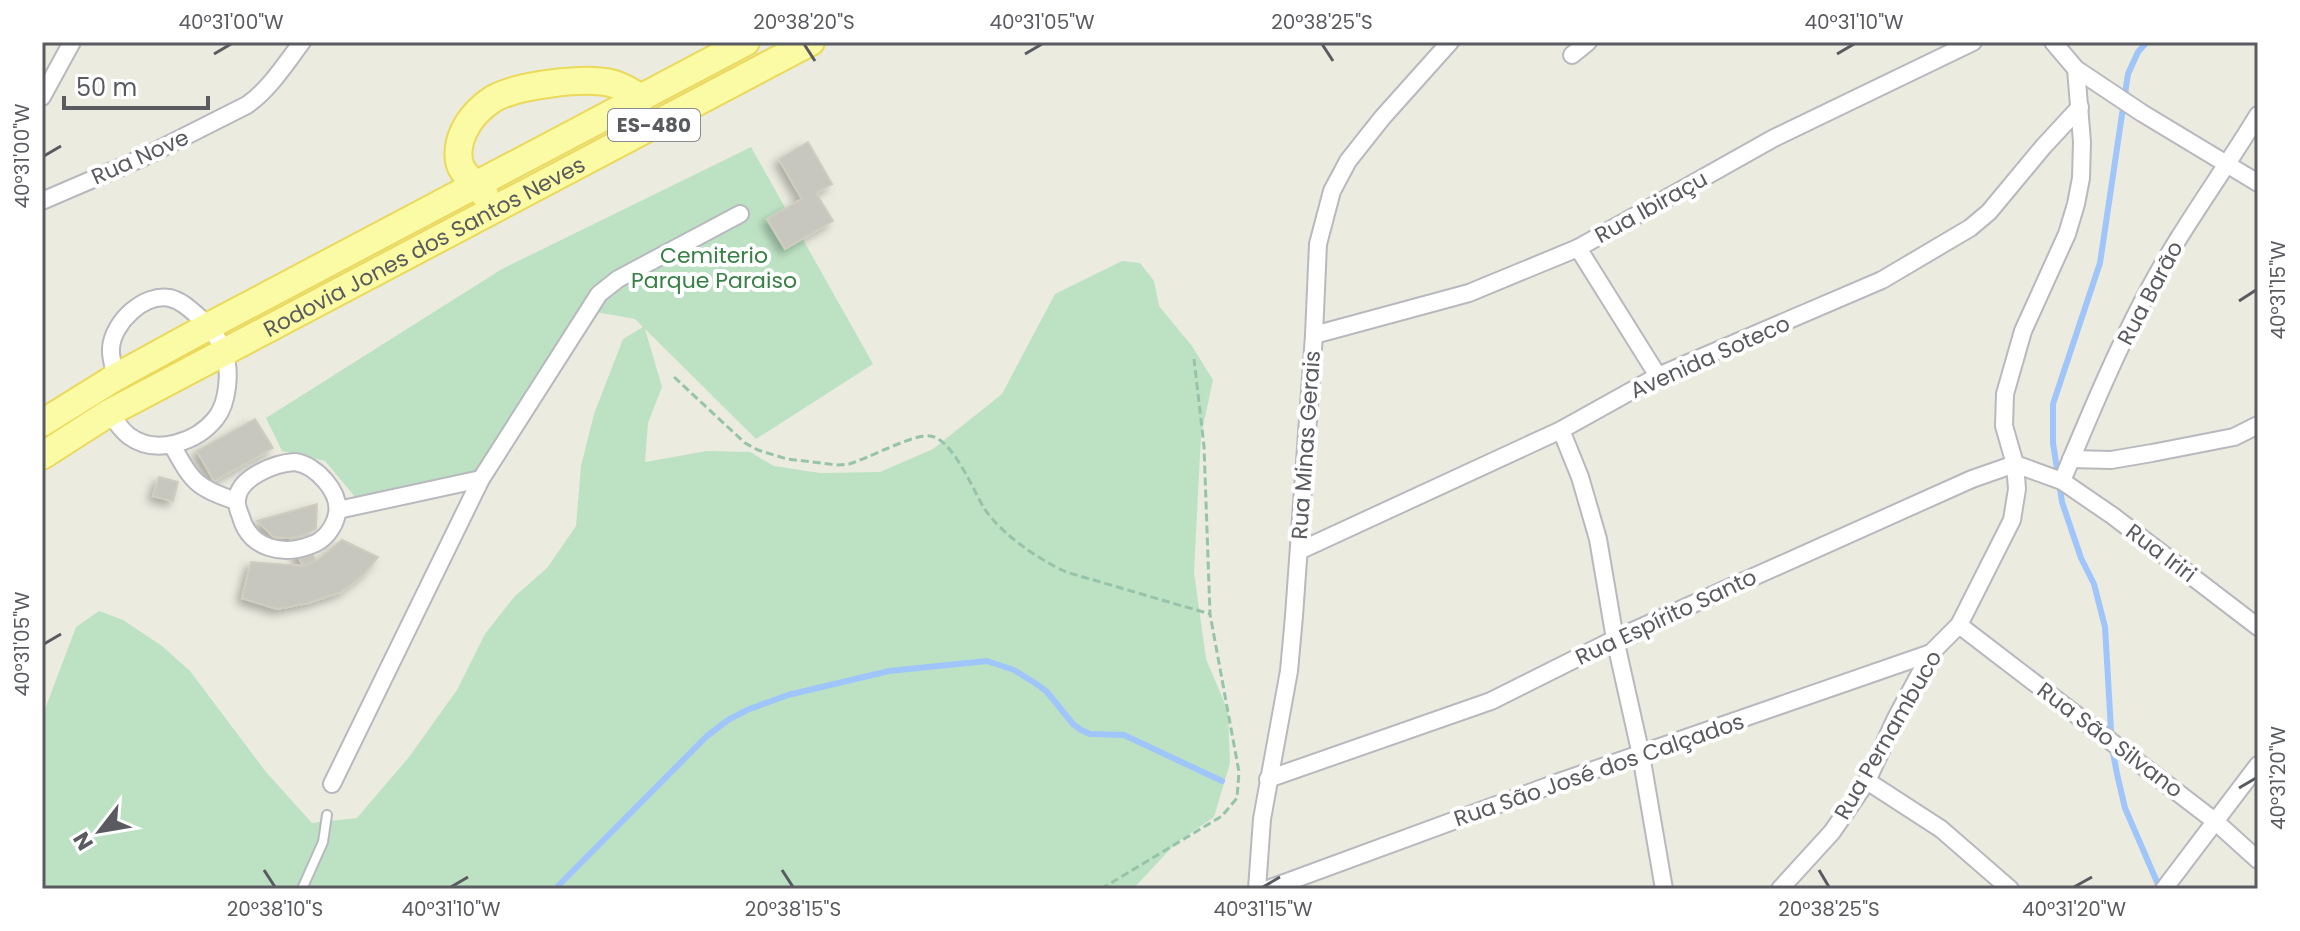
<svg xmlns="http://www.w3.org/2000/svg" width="2300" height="931" viewBox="0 0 2300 931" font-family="Poppins,sans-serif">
  <defs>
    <filter id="shadow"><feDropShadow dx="-5" dy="5" stdDeviation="4" flood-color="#0004"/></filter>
  </defs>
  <rect width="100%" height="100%" fill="#ebebe0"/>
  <!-- green -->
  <polygon fill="#bde2c3" points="751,147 873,364 756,439 645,329 662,387 648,423 645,462 707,451 750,452 774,466 820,473 880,472 933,449 1002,394 1055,294 1122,261 1140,263 1154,281 1159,306 1192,346 1213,380 1201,436 1194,572 1206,659 1228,711 1230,763 1214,817 1176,843 1133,889 42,889 42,717 76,627 99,611 123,620 162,646 190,671 266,772 312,823 357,818 409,757 457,690 485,634 514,597 547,568 576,526 581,466 594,414 623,339 643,327 635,319 584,310 485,469 356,498 325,461 282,451 266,418 502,269"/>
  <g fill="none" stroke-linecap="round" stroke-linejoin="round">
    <!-- stream -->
    <g stroke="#a0c5fb" stroke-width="6">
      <polyline points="2147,42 2138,52 2128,74 2100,263 2053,404 2053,443 2062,502 2081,558 2094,584 2105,627 2112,747 2117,774 2125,808 2160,889"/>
      <polyline points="555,889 707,736 728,720 747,710 788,695 889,671 987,661 1014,670 1038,685 1047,692 1073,724 1081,730 1090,734 1124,735 1222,781"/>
    </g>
  </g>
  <!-- building -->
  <g fill="#c8c7bf" stroke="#cfcdbf" stroke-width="2" filter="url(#shadow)">
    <polygon points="808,142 832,184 816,193 833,221 785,249 767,219 802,199 779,159"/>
    <polygon points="255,419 273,448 214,481 197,451"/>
    <polygon points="159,477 178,482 173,501 153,496"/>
    <polygon points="317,504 316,529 303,536 290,538 274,537 257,521"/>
    <polygon points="303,536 316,561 303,566 290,538"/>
    <polygon points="342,540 378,557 364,574 341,592 308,603 277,609 242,598 251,562 303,566 316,561"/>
  </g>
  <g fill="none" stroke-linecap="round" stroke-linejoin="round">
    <!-- service casing -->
    <g stroke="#b8b9be" stroke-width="12">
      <polyline id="service" points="302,889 323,842 327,815"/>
    </g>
    <!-- minor casing -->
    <g stroke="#b8b9be" stroke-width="20">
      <g id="minor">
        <polyline points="2053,42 2076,69 2142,113 2258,183"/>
        <polyline points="1572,55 1588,42"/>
        <polyline points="42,97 72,42"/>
        <path d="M 42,201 L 142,158 L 247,105 C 269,90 286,63 302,42"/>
        <polyline points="1578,248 1658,376"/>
        <polyline points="1314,335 1469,293 1578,248 1774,138 1973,42"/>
        <path d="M 109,413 C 115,420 121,430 129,436 C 156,456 197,442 216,418 C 228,403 231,370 224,353 C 220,340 210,327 200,318 C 191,310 182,301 170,298 C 144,293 113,322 111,348 C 110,357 114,368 116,377"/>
        <polyline points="1561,430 1580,477 1598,539 1615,639 1641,755 1664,889"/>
        <path d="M 172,445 C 193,483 196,487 236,501"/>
        <polyline points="2071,459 2111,460 2152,453 2234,437 2258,425"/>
        <path d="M 295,462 C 316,465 341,492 337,514 C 334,528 324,541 311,545 C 283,556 250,549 241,517 C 239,512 236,505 237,500 C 238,477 276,463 295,462 Z"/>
        <path d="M 2062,481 C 2088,419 2114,356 2145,297 C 2178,233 2221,176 2258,115"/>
        <polyline points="338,510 481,479"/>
        <polyline points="1299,551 1561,430 1658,376 1882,280 1970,228 1989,212 2043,147 2080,107"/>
        <polyline points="1959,625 2216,822 2258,860"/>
        <polyline points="1268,779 1491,701 1615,639 1972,479 2015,464 2062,481 2113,516 2258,627"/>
        <polyline points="1867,781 1941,829 2010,889"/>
        <polyline points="332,784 481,479 599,294 618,279 740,214"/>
        <polyline points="1257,889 1262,819 1289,671 1294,616 1314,335 1318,244 1332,191 1348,161 1382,118 1450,42"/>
        <polyline points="1268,889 1559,782 1931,653"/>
        <polyline points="1780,889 1832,832 1867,781 1896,718 1931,653 1959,625 2012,520 2017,489 2015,464 2004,426 2005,394 2023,331 2067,234 2076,204 2081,178 2082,142 2076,69"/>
        <polyline points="2164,889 2258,765"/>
      </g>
    </g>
    <!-- primary casing -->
    <g stroke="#ead95a" stroke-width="30">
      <g id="primary">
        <path d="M 485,195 C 477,187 466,177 461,167 C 456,156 459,141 464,131 C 470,118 481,107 493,99 C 517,85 587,76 614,84 C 624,87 633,93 642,98"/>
        <polyline points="42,423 116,377 209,326 746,42"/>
        <path id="s1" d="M 42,456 L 109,413 L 811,42"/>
      </g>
    </g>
    <!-- path -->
    <g stroke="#97c3aa" stroke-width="3" stroke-dasharray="8 4" stroke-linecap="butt">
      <path d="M 674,377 L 745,443 L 758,450 L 787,459 L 838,465 L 849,464 C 867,459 915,433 930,436 C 953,439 973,490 984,508 C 1001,534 1038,559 1066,572 L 1210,614"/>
      <polyline points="1101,889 1222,816 1237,798 1239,772 1210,614 1204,446 1194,359"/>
    </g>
    <!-- service -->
    <use href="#service" stroke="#fff" stroke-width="8"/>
    <!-- minor -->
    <use href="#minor" stroke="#fff" stroke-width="16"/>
    <!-- primary -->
    <use href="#primary" stroke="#fbfba5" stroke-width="26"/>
  </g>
  <!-- ticks -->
  <path fill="none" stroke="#595b60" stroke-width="3" d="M 804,44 L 815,61M 1322,44 L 1333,61M 214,54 L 231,44M 1025,54 L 1042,44M 1837,54 L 1854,44M 44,156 L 61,146M 2239,301 L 2256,290M 44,644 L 61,634M 2239,788 L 2256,778M 264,870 L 275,887M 782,870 L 793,887M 1819,870 L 1829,887M 451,887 L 468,877M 1263,887 L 1280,877M 2074,887 L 2092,877"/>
  <g text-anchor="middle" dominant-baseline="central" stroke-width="8" stroke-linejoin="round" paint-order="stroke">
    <!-- shield labels -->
    <rect fill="#fff" stroke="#8b8c90" stroke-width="2" x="608" y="109" width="92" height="32" rx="6"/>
    <g font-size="20" font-weight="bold" fill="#595b60">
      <text x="654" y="125">ES-480</text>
    </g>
    <!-- street labels -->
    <g font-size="22" fill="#595b60" stroke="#fff">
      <text transform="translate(140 157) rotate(-24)">Rua Nove</text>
      <text transform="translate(1651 207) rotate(-29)">Rua Ibiraçu</text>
      <text stroke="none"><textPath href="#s1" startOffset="436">Rodovia Jones dos Santos Neves</textPath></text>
      <text transform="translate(2150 293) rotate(-62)">Rua Barão</text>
      <text transform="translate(1710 357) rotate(-24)">Avenida Soteco</text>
      <text transform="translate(1306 445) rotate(-86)">Rua Minas Gerais</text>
      <text transform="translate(2161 553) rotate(37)">Rua Iriri</text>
      <text transform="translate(1666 617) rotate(-25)">Rua Espírito Santo</text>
      <text transform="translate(1888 735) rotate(-60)">Rua Pernambuco</text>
      <text transform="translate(2110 740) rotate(37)">Rua São Silvano</text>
      <text transform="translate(1599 770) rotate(-19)">Rua São José dos Calçados</text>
    </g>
    <!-- park labels -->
    <g font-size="22" fill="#388146" stroke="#fff">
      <text x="714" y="255">Cemiterio<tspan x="714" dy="25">Parque Paraiso</tspan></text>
    </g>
  </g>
  <!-- border -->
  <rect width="2300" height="931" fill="none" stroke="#ffffff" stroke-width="88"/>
  <!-- north arrow -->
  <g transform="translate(100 831) rotate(239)" stroke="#ffffff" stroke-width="6" paint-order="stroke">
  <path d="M0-6L14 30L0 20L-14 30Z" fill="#595b60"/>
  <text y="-12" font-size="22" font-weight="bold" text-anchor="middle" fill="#595b60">N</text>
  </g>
  <!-- scale -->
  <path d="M64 96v12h144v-12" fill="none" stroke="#595b60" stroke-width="4"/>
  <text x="76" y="96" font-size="24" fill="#595b60" stroke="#ffffff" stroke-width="6" paint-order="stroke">50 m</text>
  <rect x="44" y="44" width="2212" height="843" fill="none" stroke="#595b60" stroke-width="3"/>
  <g font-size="20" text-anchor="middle" fill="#595b60">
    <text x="231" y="29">40°31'00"W</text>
    <text x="804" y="29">20°38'20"S</text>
    <text x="1042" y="29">40°31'05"W</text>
    <text x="1322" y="29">20°38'25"S</text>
    <text x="1854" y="29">40°31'10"W</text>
    <text transform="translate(22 156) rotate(-90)" y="7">40°31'00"W</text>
    <text transform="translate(2278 290) rotate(-90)" y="7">40°31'15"W</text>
    <text transform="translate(22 644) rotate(-90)" y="7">40°31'05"W</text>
    <text transform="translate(2278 778) rotate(-90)" y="7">40°31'20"W</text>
    <text x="275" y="916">20°38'10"S</text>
    <text x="451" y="916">40°31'10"W</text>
    <text x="793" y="916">20°38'15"S</text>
    <text x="1263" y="916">40°31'15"W</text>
    <text x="1829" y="916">20°38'25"S</text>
    <text x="2074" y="916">40°31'20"W</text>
  </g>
</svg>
